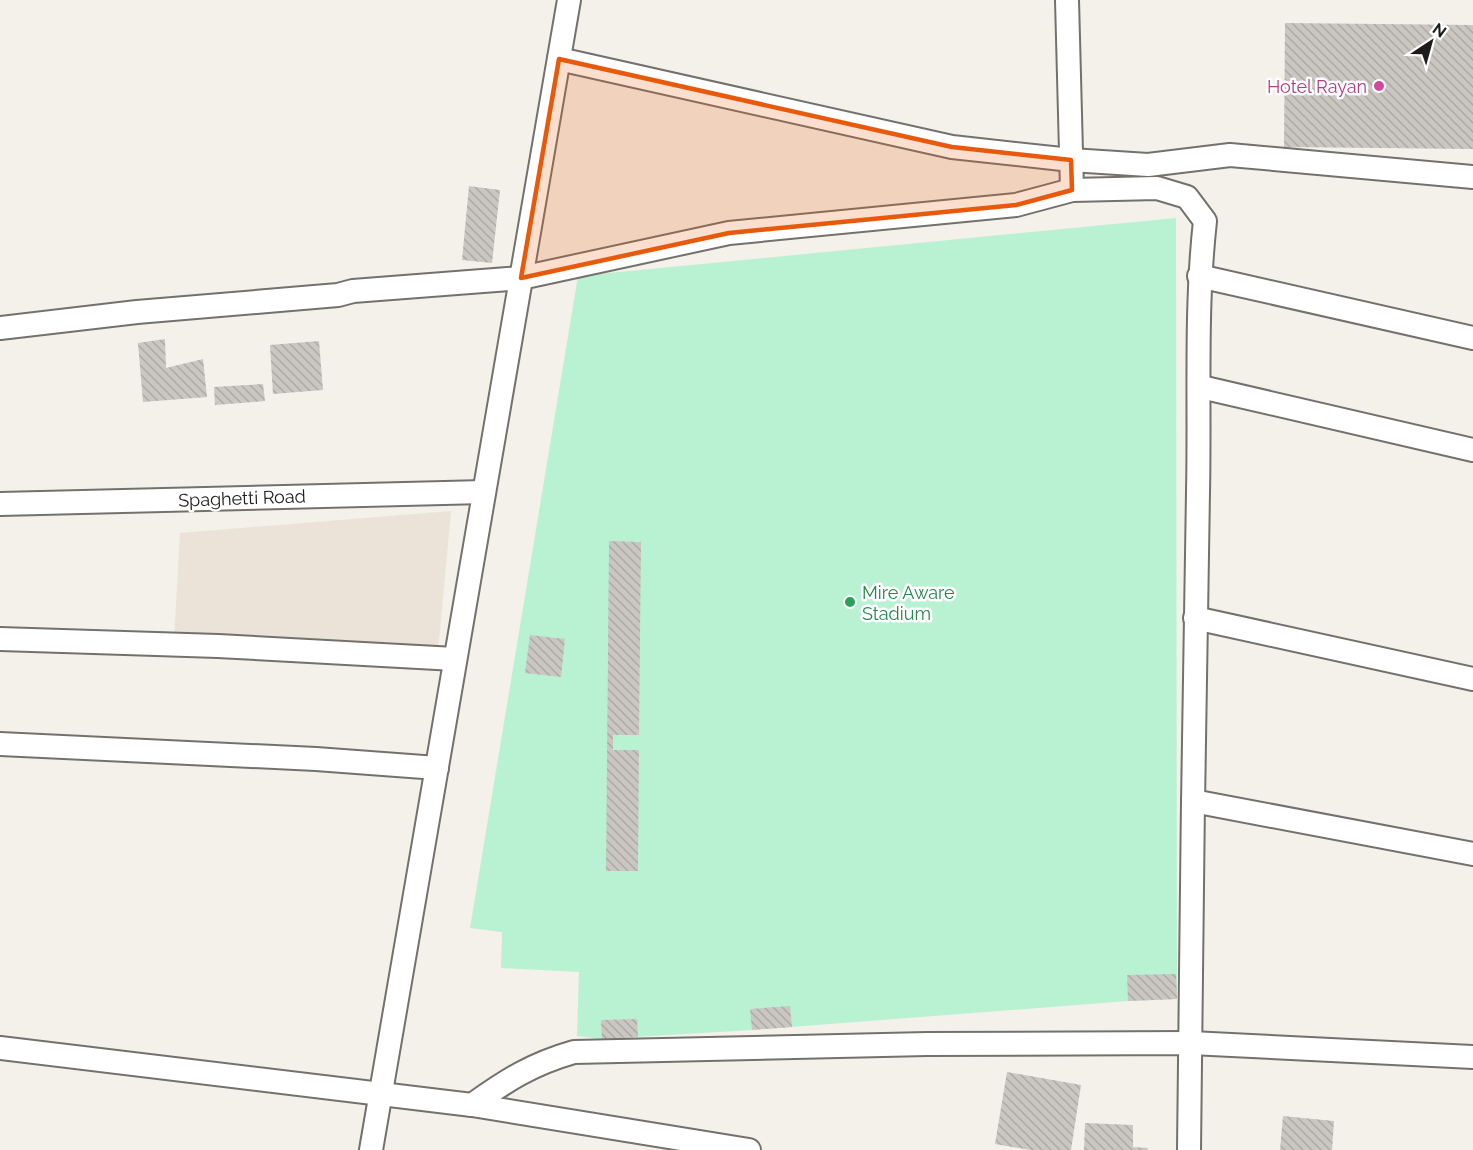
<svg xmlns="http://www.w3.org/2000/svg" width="1473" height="1150" viewBox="0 0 1473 1150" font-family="Raleway,sans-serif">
  <defs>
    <pattern id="building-back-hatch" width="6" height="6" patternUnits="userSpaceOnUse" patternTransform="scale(1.5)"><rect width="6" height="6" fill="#cac6c1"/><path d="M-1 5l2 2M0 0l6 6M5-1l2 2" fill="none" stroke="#adaaa5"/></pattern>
  </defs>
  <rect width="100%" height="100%" fill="#f4f0ea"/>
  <!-- built -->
  <polygon fill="#ebe3d7" points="451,511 438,652 174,640 180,533"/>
  <!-- garden -->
  <polygon fill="#b8f2d3" points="1176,218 1177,999 1128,1001 752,1030 602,1039 577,1036 579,972 501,968 502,932 470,928 578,276"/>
  <!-- building -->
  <g fill="url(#building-back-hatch)">
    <polygon points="1285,23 1473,25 1473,149 1284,147"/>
    <polygon points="469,186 500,190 492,263 462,260"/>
    <polygon points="165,339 166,368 203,359 207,397 143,402 138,343"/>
    <polygon points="319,341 323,390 273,394 270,345"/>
    <polygon points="263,384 265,401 215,405 214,387"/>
    <polygon points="609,541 641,542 639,735 613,735 613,750 639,750 638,871 606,871"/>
    <polygon points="530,635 565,639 561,677 525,673"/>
    <polygon points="1176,974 1177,999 1128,1001 1127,975"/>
    <polygon points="790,1006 792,1027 752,1030 750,1009"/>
    <polygon points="637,1019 638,1037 602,1039 601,1020"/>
    <polygon points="1007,1072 1081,1085 1071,1150 1030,1150 995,1144"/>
    <polygon points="1283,1116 1334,1121 1332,1150 1280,1150"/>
    <polygon points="1085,1123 1133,1125 1133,1147 1148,1148 1147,1150 1084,1150"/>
  </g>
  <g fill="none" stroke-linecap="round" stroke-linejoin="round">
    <!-- street casing -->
    <g stroke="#74716c" stroke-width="26">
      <g id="street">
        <path d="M 1067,0 L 1072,190 L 1157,188 L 1187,197 L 1205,221 C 1195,311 1200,402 1198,492 C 1193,711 1192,931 1189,1150"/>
        <polyline points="559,59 952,147 1071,160 1148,165 1230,155 1473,177"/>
        <polyline points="1199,276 1473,338"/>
        <polyline points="0,328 137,312 338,295 353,291 521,278 729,233 1016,205 1072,190"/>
        <polyline points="1201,387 1473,450"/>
        <polyline points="0,504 484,492"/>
        <polyline points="1195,618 1473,679"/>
        <polyline points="0,639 218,646 455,659"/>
        <polyline points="0,744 316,759 437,768"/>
        <polyline points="1193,801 1473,854"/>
        <polyline points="0,1048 472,1105 749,1150"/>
        <path d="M 472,1105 C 507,1080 532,1064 574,1052 L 927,1044 L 1191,1043 L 1473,1057"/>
        <polyline points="371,1150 569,0"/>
      </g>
    </g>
    <!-- street -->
    <use href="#street" stroke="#fff" stroke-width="22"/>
  </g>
  <!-- marked area -->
  <path fill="#e8590c" fill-opacity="0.2" stroke="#e8590c" stroke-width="4.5" stroke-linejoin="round" d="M 559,59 L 952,147 L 1071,160 L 1072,190 L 1016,205 L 729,233 L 521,278 Z"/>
  <!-- markers -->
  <circle fill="#d1479c" stroke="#fff" stroke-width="2" cx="1379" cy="86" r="6"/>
  <circle fill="#2e9e5b" stroke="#fff" stroke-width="2" cx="850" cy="602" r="6"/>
  <g text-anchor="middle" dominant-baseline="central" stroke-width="5" stroke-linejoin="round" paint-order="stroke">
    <!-- hotel labels -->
    <g font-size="18" fill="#b23c85" stroke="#fff" text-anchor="end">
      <text x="1367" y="86">Hotel Rayan</text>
    </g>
    <!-- street labels -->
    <g font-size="18" fill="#1d1c1a" stroke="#fff">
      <text transform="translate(242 498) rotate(-2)">Spaghetti Road</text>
    </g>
    <!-- leisure labels -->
    <g font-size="18" fill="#27864d" stroke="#fff" text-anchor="start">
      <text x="862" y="592">Mire Aware<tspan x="862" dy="21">Stadium</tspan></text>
    </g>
  </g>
  <!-- north arrow -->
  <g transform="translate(1431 42) rotate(36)" stroke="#ffffff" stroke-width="4.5" paint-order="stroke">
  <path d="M0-4.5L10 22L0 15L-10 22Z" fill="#1d1c1a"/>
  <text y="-9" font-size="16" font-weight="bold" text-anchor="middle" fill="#1d1c1a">N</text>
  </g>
</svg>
